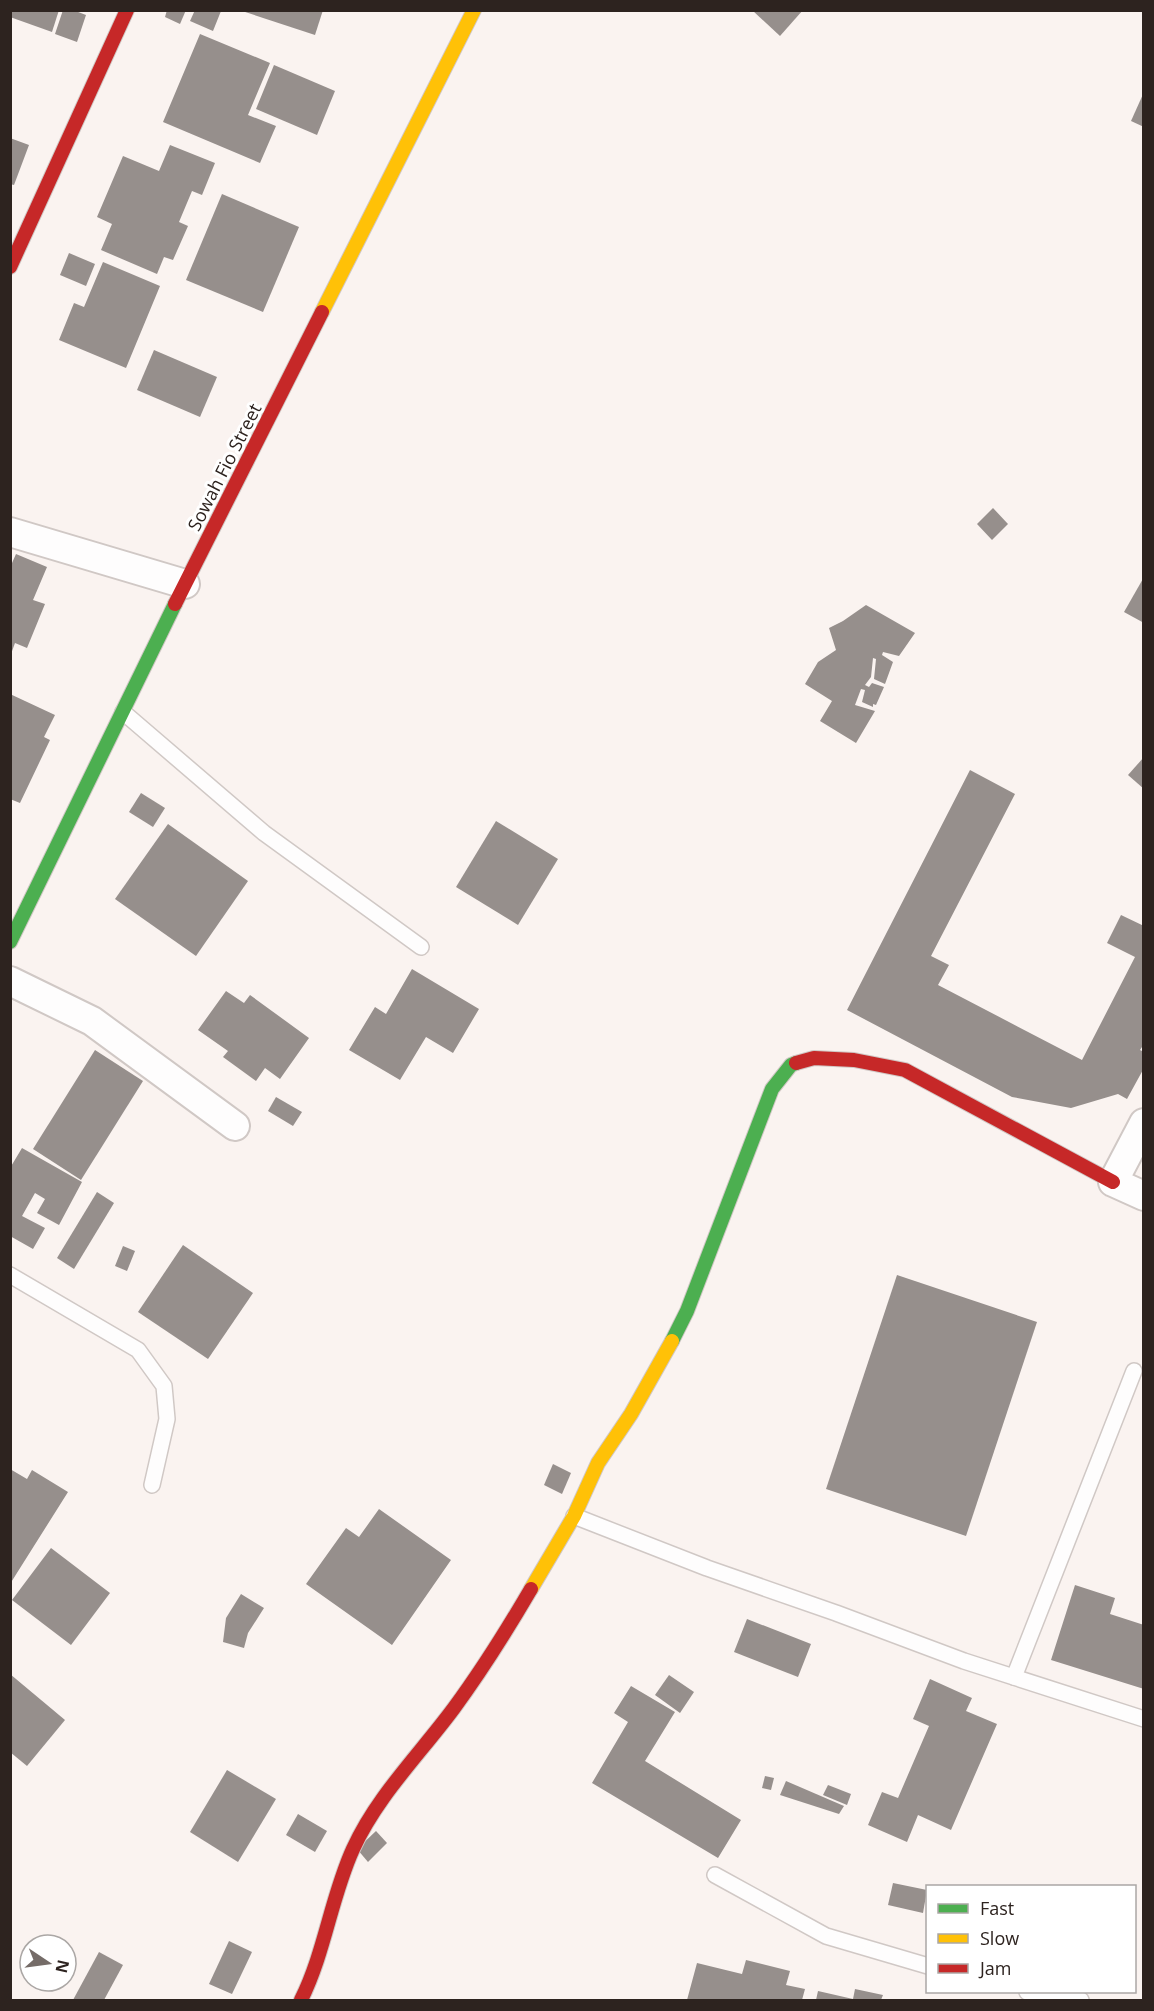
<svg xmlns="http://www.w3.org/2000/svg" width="1154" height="2011" viewBox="0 0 1154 2011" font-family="'Open Sans',sans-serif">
  <rect width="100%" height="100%" fill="#faf3f0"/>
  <!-- building -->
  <g fill="#968f8c">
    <polygon points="10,10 59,10 52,32 10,17"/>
    <polygon points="63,10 73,10 86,15 77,42 55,34"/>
    <polygon points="167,10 186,10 180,24 165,17"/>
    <polygon points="195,10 221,11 213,31 190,21"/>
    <polygon points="239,10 323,10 315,35"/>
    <polygon points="752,10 803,10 780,36"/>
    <polygon points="200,34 270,63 248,115 276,126 260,163 163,122"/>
    <polygon points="274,65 335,91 317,135 256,109"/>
    <polygon points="1144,92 1144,127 1131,121"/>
    <polygon points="10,138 29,145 14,185 10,184"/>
    <polygon points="170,145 215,163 202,195 192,191 179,222 188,226 173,260 164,257 157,274 101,250 112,224 97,217 123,156 159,171"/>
    <polygon points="222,194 299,227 263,312 186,280"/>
    <polygon points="69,253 95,264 86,286 60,275"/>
    <polygon points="103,262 160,286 126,368 59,340 74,303 84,307"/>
    <polygon points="154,350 217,377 200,417 137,390"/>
    <polygon points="993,508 1008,524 992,540 977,524"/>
    <polygon points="16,554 47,567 33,600 45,604 27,648 15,643 11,654 10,563 12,563"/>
    <polygon points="1144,577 1144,623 1124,612"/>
    <polygon points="866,605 915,633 899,656 883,652 882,655 893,662 885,684 874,679 876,659 873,658 871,677 865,685 869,687 872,683 884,687 876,705 873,704 873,707 862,702 865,690 861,689 855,705 875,711 856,743 820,721 832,701 805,684 818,662 836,650 829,628 843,621"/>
    <polygon points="10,694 55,715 44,737 50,740 20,803 10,799"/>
    <polygon points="1144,757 1144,789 1128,775"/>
    <polygon points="970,770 1015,794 931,956 949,965 938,985 1082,1060 1135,957 1107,943 1121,915 1144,926 1144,1044 1140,1050 1144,1052 1144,1068 1127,1099 1118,1094 1071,1108 1012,1097 847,1010"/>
    <polygon points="141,793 165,808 153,827 129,812"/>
    <polygon points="496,821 558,859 518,925 456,887"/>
    <polygon points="168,824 248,881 196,956 115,899"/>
    <polygon points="412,969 479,1009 453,1053 426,1037 400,1080 349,1050 375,1007 386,1014"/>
    <polygon points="226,991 244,1003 250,995 309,1038 280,1079 265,1068 256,1081 223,1057 228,1051 198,1030"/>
    <polygon points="95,1050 143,1081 81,1180 33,1149"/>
    <polygon points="276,1097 302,1112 293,1126 268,1111"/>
    <polygon points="22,1148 82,1182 59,1225 37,1213 45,1199 35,1193 22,1216 45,1228 33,1249 10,1236 10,1168"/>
    <polygon points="97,1192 114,1203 74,1269 57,1258"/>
    <polygon points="183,1245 253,1293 208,1359 138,1312"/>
    <polygon points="123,1246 135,1251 127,1271 115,1266"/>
    <polygon points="897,1275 1037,1322 966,1536 826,1489"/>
    <polygon points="553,1464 571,1473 562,1494 544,1485"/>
    <polygon points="10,1469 27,1479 32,1470 68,1492 10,1584"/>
    <polygon points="379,1509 451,1560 392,1645 306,1584 346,1528 359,1537"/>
    <polygon points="51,1548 110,1593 71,1645 12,1600"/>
    <polygon points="1075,1585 1115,1598 1110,1614 1144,1625 1144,1689 1051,1660"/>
    <polygon points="241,1594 264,1608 248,1633 244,1648 223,1642 226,1618"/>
    <polygon points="747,1619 811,1644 798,1677 734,1652"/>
    <polygon points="10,1674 65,1720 27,1766 10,1752"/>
    <polygon points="669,1675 694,1692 680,1713 655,1695"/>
    <polygon points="930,1679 972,1698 966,1711 997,1724 951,1830 918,1815 907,1842 868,1825 882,1792 898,1798 929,1726 913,1719"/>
    <polygon points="631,1686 675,1712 645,1761 741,1820 718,1858 592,1783 628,1722 614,1713"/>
    <polygon points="227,1770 276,1799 238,1862 190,1832"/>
    <polygon points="765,1776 774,1778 771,1790 762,1788"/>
    <polygon points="786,1781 844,1806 839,1814 780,1795"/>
    <polygon points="828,1785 851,1794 847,1805 823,1795"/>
    <polygon points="298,1814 327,1831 315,1852 286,1835"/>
    <polygon points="376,1831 387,1843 368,1862 357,1849"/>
    <polygon points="893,1883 927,1890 923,1913 888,1905"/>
    <polygon points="229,1941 252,1952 232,1994 209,1984"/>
    <polygon points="99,1952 123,1965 104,2000 73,2000"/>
    <polygon points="746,1960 790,1971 786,1985 805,1989 802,2000 687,2000 697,1963 742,1974"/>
    <polygon points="855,1989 883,1995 881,2000 816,2000 818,1991 853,1999"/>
  </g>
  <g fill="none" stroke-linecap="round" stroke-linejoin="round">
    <!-- lane casing -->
    <g stroke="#d0c8c5" stroke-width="18">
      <g id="lane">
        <polyline points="123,712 264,833 421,947"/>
        <polyline points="10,1275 138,1350 164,1386 167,1419 152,1485"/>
        <polyline points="574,1516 707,1568 836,1613 964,1661 1144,1719"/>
        <polyline points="1014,1677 1134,1371"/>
        <polyline points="715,1875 826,1936 928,1966"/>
        <polyline points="1027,1992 1081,2000"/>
      </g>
    </g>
    <!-- street casing -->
    <g stroke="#d0c8c5" stroke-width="32">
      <g id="street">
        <polyline points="10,532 185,584"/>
        <polyline points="10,981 92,1021 235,1126"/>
        <polyline points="1144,1123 1113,1182 1144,1196"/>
      </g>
    </g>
    <!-- fast casing -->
    <g stroke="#d0c8c5" stroke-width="16">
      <g id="fast">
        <polyline points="10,942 175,604"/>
        <polyline points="672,1341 687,1311 772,1089 791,1065 796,1063"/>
      </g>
    </g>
    <!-- slow casing -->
    <g stroke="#d0c8c5" stroke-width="16">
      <g id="slow">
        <polyline points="322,312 474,10"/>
        <polyline points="531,1589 574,1516 598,1463 631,1414 672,1341"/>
      </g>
    </g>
    <!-- jam casing -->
    <g stroke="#d0c8c5" stroke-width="16">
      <g id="jam">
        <polyline points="10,267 127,10"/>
        <polyline points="175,604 322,312"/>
        <polyline points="796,1063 814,1058 854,1060 905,1070 1113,1182"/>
        <path d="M 301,2000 C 325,1952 331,1897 353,1849 C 377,1796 420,1754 454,1708 C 482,1670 507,1630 531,1589"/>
      </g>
    </g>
    <!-- lane -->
    <use href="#lane" stroke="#fefdfd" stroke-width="15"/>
    <!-- street -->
    <use href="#street" stroke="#fefdfd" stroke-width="28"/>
    <!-- fast -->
    <use href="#fast" stroke="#4caf50" stroke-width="14"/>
    <!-- slow -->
    <use href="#slow" stroke="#ffc107" stroke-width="14"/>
    <!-- jam -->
    <use href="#jam" stroke="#c62828" stroke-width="14"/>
  </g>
  <g text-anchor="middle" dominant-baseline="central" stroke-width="6" stroke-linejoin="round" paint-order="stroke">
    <!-- street labels -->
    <g font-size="18" fill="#2d231f" stroke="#fff">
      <text transform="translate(224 467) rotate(-63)">Sowah Fio Street</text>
    </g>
  </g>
  <!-- border -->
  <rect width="1154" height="2011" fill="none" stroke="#2d231f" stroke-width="24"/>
  <!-- legend -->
  <rect x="926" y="1885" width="210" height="108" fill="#ffffff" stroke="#aba7a5" stroke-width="1.5"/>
  <rect x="938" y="1904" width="30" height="9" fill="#4caf50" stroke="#aba7a5" stroke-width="1.5"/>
  <text x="980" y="1915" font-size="18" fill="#2d231f">Fast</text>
  <rect x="938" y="1934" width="30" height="9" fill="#ffc107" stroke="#aba7a5" stroke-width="1.5"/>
  <text x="980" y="1945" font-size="18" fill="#2d231f">Slow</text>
  <rect x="938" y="1964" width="30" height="9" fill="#c62828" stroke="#aba7a5" stroke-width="1.5"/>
  <text x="980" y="1975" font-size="18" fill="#2d231f">Jam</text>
  <!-- north arrow -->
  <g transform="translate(48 1963) rotate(103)"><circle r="28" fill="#ffffff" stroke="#aba7a5" stroke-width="1.5"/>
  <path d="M0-4.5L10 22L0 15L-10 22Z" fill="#756c68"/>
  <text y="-9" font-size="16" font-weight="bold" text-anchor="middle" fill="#2d231f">N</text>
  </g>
</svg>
